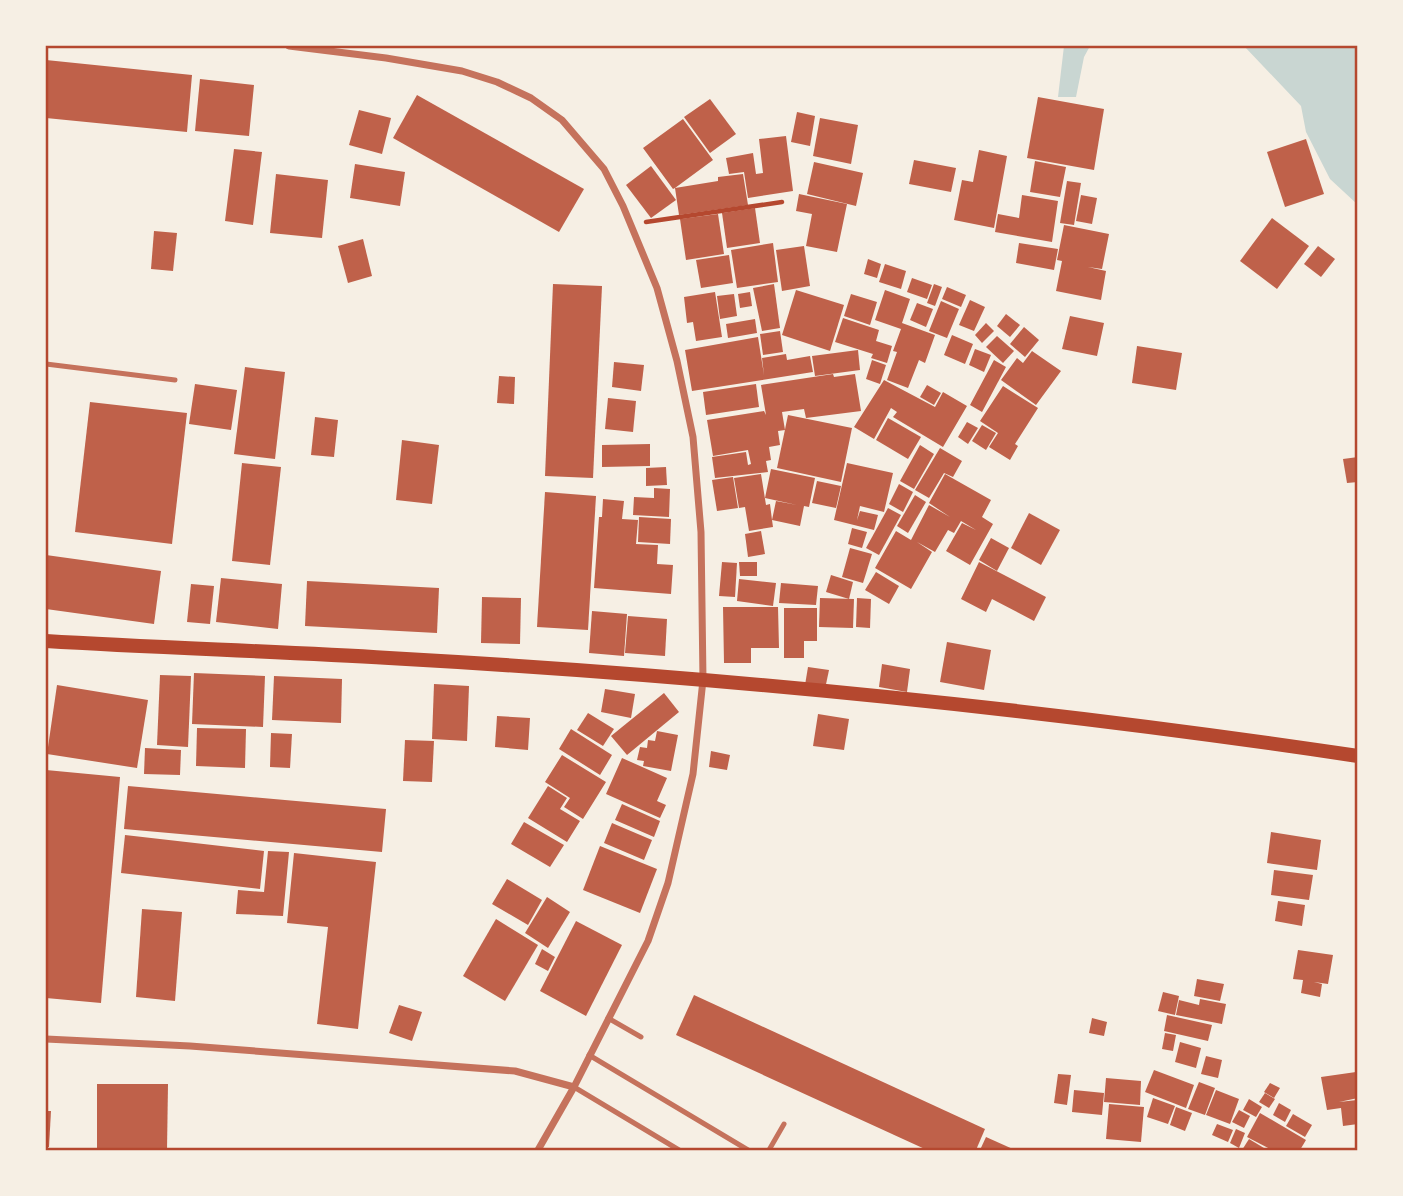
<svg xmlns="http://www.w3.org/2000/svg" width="1403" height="1196" viewBox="0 0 1403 1196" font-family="Roboto,sans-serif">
  <rect width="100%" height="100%" fill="#f6efe4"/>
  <!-- water -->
  <g fill="#c9d6d2">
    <polygon points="1064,46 1090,46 1084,57 1076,97 1058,97"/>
    <polygon points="1244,46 1357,46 1357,204 1330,179 1306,132 1301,106"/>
  </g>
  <!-- building -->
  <g fill="#bf614a">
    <polygon points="46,60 192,75 187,132 46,118"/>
    <polygon points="200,79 254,85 249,136 195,131"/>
    <polygon points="417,95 584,189 559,232 393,138"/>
    <polygon points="1038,97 1104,109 1094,170 1027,158"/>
    <polygon points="710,99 736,134 710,153 684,117"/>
    <polygon points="359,110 391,118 382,154 349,145"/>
    <polygon points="797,112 815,116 810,146 791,142"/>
    <polygon points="820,118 858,125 851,164 813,156"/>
    <polygon points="683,119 713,160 675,188 718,181 718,177 743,174 748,205 679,215 675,188 673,189 643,148"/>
    <polygon points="786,136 793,191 748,198 744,172 729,174 726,158 753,153 756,174 763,173 759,139"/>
    <polygon points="1306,139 1324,194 1285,207 1267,152"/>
    <polygon points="234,149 262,152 253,225 225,221"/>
    <polygon points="979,150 1007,156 994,228 954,220 962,180 973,182"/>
    <polygon points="914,160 956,168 951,192 909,184"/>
    <polygon points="1035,161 1066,167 1060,197 1030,192"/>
    <polygon points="814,162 863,173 856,206 807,194"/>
    <polygon points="355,164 405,172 400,206 350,198"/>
    <polygon points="651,166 676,200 651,218 626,185"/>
    <polygon points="276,174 328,180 322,238 270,233"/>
    <polygon points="1067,181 1081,183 1074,225 1060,223"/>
    <polygon points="799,194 847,204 837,252 806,246 812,214 796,211"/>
    <polygon points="1022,195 1058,201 1052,242 995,232 998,214 1019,218"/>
    <polygon points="1081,195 1097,198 1092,224 1076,221"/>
    <polygon points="755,208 760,243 727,248 722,213"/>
    <polygon points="718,214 724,254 686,260 680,219"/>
    <polygon points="1272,218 1309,246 1277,289 1240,261"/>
    <polygon points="1064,225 1109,234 1102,269 1088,267 1106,271 1101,300 1056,291 1062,261 1057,260"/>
    <polygon points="154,231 177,233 173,271 151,269"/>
    <polygon points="363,239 372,276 348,283 338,246"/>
    <polygon points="773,243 778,282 737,288 731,250"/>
    <polygon points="1019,243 1058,249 1054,270 1016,263"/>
    <polygon points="804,246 810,286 782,291 776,250"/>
    <polygon points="1318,246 1335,259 1321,277 1304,264"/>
    <polygon points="729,255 733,283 701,288 696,260"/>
    <polygon points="868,259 881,264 877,278 864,274"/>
    <polygon points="885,264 906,271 901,289 879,282"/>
    <polygon points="912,278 932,285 927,299 907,292"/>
    <polygon points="553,284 602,286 593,478 545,476"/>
    <polygon points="774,284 780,328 762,331 753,288"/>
    <polygon points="934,284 942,287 935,306 927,303"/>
    <polygon points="947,287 966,295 961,307 942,299"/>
    <polygon points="796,290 844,305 830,351 782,335"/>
    <polygon points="885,290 910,299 902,323 935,335 925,363 919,360 908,388 887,380 897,352 893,351 901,329 875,320"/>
    <polygon points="715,292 722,337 696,341 693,322 687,323 684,297"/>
    <polygon points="750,292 752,306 740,308 738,294"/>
    <polygon points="734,294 737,316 720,319 717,296"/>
    <polygon points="851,294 877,302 870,325 844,316"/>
    <polygon points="970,300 985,307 974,331 959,325"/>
    <polygon points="941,301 959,309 947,338 929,331"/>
    <polygon points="917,303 933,309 926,327 910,320"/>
    <polygon points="1006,314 1020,325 1010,337 997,326"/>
    <polygon points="1070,316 1104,323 1097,356 1062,349"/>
    <polygon points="843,318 879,330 876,341 892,346 887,363 871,358 873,354 835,342"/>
    <polygon points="755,319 757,333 728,338 726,324"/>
    <polygon points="986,323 994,331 982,343 975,335"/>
    <polygon points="1024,327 1039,340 1025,357 1010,344"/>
    <polygon points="780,331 783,352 763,355 760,334"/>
    <polygon points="952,335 973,344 965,364 944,355"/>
    <polygon points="997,336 1014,351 1003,363 986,347"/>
    <polygon points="758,337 764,375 762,358 786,354 787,360 810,356 813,372 692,391 685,350"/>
    <polygon points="1137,346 1182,353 1176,390 1132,383"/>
    <polygon points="975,349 991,355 984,372 969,365"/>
    <polygon points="858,350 860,370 815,376 812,356"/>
    <polygon points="1032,351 1061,371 1036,405 1001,380 1017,358 1023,363"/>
    <polygon points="872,360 886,365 880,384 866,379"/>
    <polygon points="994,360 1006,367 982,412 970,405"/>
    <polygon points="614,362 644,365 641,391 612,387"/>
    <polygon points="245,367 285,372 275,459 234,454"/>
    <polygon points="833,374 834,377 855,374 861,411 806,418 804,409 782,412 785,430 778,431 780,445 769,447 771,460 766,461 768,472 715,478 712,457 746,452 748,465 751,464 748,450 713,456 707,420 764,411 766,415 761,385"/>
    <polygon points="499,376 515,377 514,404 497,403"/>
    <polygon points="884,380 935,407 943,392 967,406 943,447 893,417 897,412 891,408 874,439 854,427"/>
    <polygon points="195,384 237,390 231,430 189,424"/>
    <polygon points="756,384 759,407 706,415 703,392"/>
    <polygon points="927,385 941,393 934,405 920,397"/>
    <polygon points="1003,386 1038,408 1015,444 1018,446 1010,460 989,447 998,433 980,421"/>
    <polygon points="608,398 636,401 633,432 605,429"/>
    <polygon points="90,402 187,413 172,544 75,532"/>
    <polygon points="788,415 852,428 841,482 777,468"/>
    <polygon points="315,417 338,420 334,457 311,455"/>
    <polygon points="888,418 921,437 908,459 876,440"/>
    <polygon points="967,422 978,428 968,444 958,437"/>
    <polygon points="982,425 996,433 986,450 972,441"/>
    <polygon points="402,440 439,445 432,504 396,500"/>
    <polygon points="650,444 650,466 602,467 602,445"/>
    <polygon points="920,445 934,454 914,489 900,481"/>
    <polygon points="940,448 962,461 953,477 944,473 929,498 915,490"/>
    <polygon points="1358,457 1358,482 1347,483 1343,459"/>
    <polygon points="242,463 281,467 270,565 232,561"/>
    <polygon points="847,463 893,473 884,512 860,506 857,520 860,511 878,515 874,530 834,520"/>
    <polygon points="666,467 667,485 646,486 646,468"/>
    <polygon points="771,469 815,478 809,507 804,506 800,526 772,520 773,527 749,531 745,507 739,508 734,478 761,474 766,505 770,504 772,520 776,501 797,505 765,498"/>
    <polygon points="945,474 991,500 982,517 993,524 970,565 946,551 962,523 976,530 961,521 954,533 948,530 935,552 917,542 932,552 911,589 875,568 896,531 911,540 929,505 950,517 929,503"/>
    <polygon points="733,477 738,508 717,511 712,480"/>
    <polygon points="817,481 841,486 836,508 812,503"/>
    <polygon points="899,484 913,492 903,512 889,504"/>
    <polygon points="654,488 670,489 669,517 633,515 634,497 654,498"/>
    <polygon points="545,492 596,496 588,630 537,627"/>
    <polygon points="915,495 926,502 908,533 897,526"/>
    <polygon points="603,499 624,501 622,519 638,520 636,544 658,545 657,564 673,565 671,594 594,588 599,517 602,517"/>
    <polygon points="888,508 901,515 879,555 866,548"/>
    <polygon points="1029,513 1060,530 1041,565 1011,548"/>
    <polygon points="639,517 671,519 670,544 638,542"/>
    <polygon points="852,528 867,532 862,548 848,544"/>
    <polygon points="761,531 765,554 748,557 745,534"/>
    <polygon points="991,538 1009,548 997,571 979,560"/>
    <polygon points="850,548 872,554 863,583 842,577"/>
    <polygon points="46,555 161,571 154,624 46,609"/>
    <polygon points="722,562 737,563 735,597 719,596"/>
    <polygon points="739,562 757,562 757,576 740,576"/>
    <polygon points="979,562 1046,597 1034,621 992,599 986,612 961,599"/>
    <polygon points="876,572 899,586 889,604 865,590"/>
    <polygon points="831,575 853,582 849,599 826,592"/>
    <polygon points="221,578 282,584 278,629 216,622"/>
    <polygon points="739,579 776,583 773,606 737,601"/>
    <polygon points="307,581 439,588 437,633 305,626"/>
    <polygon points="781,583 818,586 816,605 779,603"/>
    <polygon points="191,584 214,586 210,624 187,622"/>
    <polygon points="482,597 521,598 520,644 481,643"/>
    <polygon points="820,598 854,599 853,628 819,627"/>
    <polygon points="857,598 871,599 870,628 856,627"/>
    <polygon points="723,607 778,607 779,648 751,648 751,663 724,663"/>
    <polygon points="784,608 817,608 817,641 804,641 804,658 784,658"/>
    <polygon points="592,611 627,614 624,656 589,653"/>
    <polygon points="628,616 667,619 665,656 625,653"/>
    <polygon points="947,642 991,650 984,690 940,682"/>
    <polygon points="882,664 910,669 907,692 879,687"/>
    <polygon points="808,667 829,670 825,689 805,685"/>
    <polygon points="194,673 265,676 263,727 192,724"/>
    <polygon points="160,675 191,676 188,747 157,745"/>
    <polygon points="274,676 342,679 341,723 272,720"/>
    <polygon points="434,684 469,686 467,741 432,739"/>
    <polygon points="57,685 148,700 137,768 47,754"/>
    <polygon points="605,689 635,694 631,718 601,712"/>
    <polygon points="664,693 679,712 627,755 611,736"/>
    <polygon points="588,713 614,729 603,746 577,730"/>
    <polygon points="818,714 849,719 844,750 813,746"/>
    <polygon points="497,716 530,718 528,750 495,747"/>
    <polygon points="197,728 246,729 245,768 196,766"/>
    <polygon points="571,729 612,755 600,775 559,749"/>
    <polygon points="657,731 678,735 671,771 643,766 644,761 637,760 640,747 647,748 648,740 655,741"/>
    <polygon points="271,733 292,734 290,768 270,767"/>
    <polygon points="405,740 434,741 432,782 403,781"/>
    <polygon points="145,748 181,750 180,775 144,774"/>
    <polygon points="711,751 730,755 727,770 709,767"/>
    <polygon points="562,755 606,782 583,819 564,807 570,798 545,782"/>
    <polygon points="622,758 667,778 657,801 666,805 660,818 606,794"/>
    <polygon points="46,770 120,777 101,1003 46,998"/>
    <polygon points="128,786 386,809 382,852 124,829"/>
    <polygon points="548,786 567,798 560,809 580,821 567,842 528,818"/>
    <polygon points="622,804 660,821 654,837 615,820"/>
    <polygon points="524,822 564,845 550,867 511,844"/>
    <polygon points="612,823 652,840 644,860 604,843"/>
    <polygon points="1271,832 1321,840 1317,870 1267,863"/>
    <polygon points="125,835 264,851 260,889 121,873"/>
    <polygon points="600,846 657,869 640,913 583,890"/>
    <polygon points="268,851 289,852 283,916 236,914 238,890 264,892"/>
    <polygon points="294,853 376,862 358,1029 317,1024 328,927 287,923"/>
    <polygon points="1274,870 1313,875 1309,900 1271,895"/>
    <polygon points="507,879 542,900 528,925 492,904"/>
    <polygon points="547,897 570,912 548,948 525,933"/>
    <polygon points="1278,901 1305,905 1302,926 1275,921"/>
    <polygon points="142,909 182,912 175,1001 136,997"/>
    <polygon points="496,919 538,945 505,1001 463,976"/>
    <polygon points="576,921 622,945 586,1016 540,991"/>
    <polygon points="542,949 555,957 548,971 535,964"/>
    <polygon points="1298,950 1333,955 1328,984 1314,982 1322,984 1320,997 1301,993 1303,980 1293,979"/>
    <polygon points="1197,979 1224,984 1220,1001 1194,996"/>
    <polygon points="1163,992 1179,996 1175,1015 1158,1011"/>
    <polygon points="694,995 985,1129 976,1150 927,1150 676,1035"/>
    <polygon points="1200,999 1226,1004 1222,1024 1176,1015 1179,1000 1199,1005"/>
    <polygon points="399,1005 422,1012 412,1041 389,1033"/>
    <polygon points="1167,1015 1212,1025 1208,1041 1164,1031"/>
    <polygon points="1092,1018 1107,1022 1104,1036 1089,1033"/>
    <polygon points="1165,1033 1176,1035 1173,1051 1162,1049"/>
    <polygon points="1180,1042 1201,1048 1196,1068 1175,1062"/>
    <polygon points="1206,1056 1222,1060 1218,1078 1201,1074"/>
    <polygon points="1154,1070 1194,1085 1186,1108 1145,1092"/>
    <polygon points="1356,1072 1358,1098 1339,1102 1357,1100 1358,1124 1343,1126 1341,1108 1327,1110 1321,1077"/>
    <polygon points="1058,1074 1071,1075 1067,1105 1054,1103"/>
    <polygon points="1106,1078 1141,1081 1140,1105 1104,1102"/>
    <polygon points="1199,1082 1215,1088 1205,1115 1188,1109"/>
    <polygon points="1270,1083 1280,1088 1274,1098 1264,1092"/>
    <polygon points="97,1084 168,1084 167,1150 97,1150"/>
    <polygon points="1074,1090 1104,1093 1102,1115 1072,1112"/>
    <polygon points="1216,1090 1239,1099 1230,1124 1206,1115"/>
    <polygon points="1265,1093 1275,1099 1269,1108 1259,1102"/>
    <polygon points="1153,1098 1175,1106 1168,1124 1147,1117"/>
    <polygon points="1249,1099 1262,1107 1256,1117 1243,1110"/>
    <polygon points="1279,1103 1291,1110 1285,1122 1273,1115"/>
    <polygon points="1109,1104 1144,1107 1141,1142 1106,1139"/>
    <polygon points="1176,1107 1192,1113 1185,1131 1170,1125"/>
    <polygon points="1239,1110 1250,1116 1244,1128 1232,1122"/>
    <polygon points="46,1111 51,1111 49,1147 46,1147"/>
    <polygon points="1260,1113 1306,1140 1300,1150 1272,1150 1247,1137"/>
    <polygon points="1293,1114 1312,1125 1305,1137 1286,1126"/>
    <polygon points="1217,1124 1233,1130 1228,1142 1212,1135"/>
    <polygon points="1236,1129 1245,1133 1239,1148 1230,1143"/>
    <polygon points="986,1137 1015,1150 980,1150"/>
    <polygon points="1249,1139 1264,1148 1262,1150 1242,1150"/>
  </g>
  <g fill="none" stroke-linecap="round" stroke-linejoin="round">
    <!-- path -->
    <polyline stroke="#b5482f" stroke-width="4.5" points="646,222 782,202"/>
    <!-- service -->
    <g stroke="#c5725c" stroke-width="5">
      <polyline points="46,364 175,380"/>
      <polyline points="608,1018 641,1037"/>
      <polyline points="589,1055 748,1150"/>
      <polyline points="574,1087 679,1150"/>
      <polyline points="769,1150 784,1124"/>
    </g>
    <!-- minor -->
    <g stroke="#c5725c" stroke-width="7">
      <polyline points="289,46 386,58 462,71 497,82 531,98 562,120 604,169 623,206 657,288 677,361 693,437 701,532 703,680 693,774 668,883 648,941 574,1087 538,1150"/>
      <polyline points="46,1039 190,1046 515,1071 574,1087"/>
    </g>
    <!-- secondary -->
    <path stroke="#b5482f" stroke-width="14" d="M 46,641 C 160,648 275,651 389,658 C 713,676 1037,708 1358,756"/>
  </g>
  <!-- border -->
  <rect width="1403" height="1196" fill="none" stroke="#f6efe4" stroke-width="94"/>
  <rect x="47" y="47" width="1309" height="1102" fill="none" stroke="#b5482f" stroke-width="2.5"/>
</svg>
